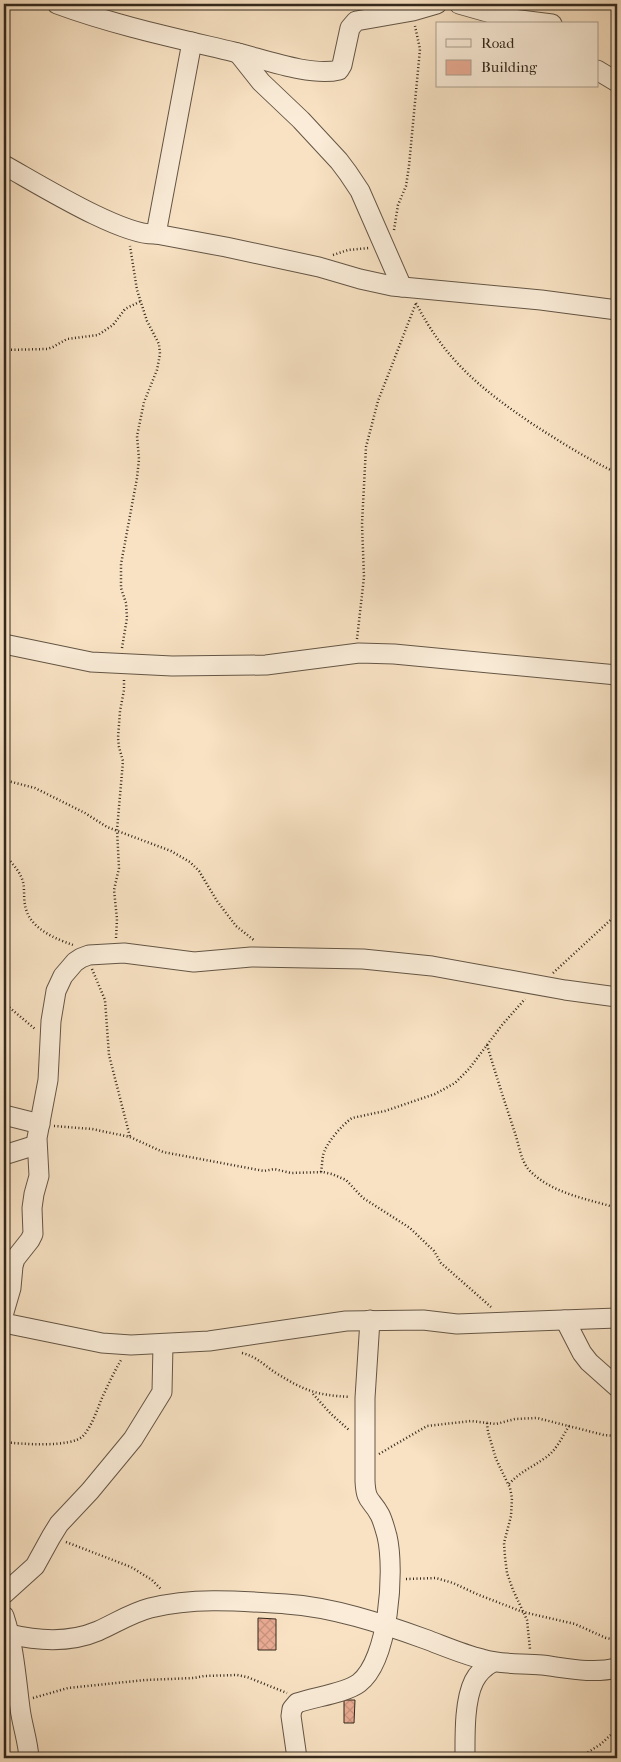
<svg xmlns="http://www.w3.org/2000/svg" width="621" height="1762" viewBox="0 0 621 1762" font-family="'IM FELL French Canon',serif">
  <defs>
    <pattern id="building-cross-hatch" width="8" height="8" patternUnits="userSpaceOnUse" patternTransform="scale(1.25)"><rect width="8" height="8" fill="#e9ab93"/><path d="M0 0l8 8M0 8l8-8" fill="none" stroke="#c8937e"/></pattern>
  </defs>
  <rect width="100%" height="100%" fill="#f8e2c3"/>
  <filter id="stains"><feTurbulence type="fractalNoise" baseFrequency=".004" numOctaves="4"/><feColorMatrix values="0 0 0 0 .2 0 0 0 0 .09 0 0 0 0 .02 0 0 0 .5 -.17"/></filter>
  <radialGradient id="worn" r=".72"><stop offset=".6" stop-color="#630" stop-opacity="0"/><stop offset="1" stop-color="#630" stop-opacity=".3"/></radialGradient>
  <!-- building -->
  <g fill="url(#building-cross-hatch)" stroke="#33281c">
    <polygon points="258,1618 276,1619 276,1650 258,1650"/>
    <polygon points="344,1700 355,1700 354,1723 344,1723"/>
  </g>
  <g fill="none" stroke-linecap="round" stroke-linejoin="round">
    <!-- minor casing -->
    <g stroke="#645646" stroke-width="21">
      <g id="minor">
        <path d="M 57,4 C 114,25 175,38 234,52 C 263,59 311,77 339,70 L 342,65 L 350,28 L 356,21 L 413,11 L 437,4"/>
        <polyline points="459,4 512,19 552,24"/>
        <polyline points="238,53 261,82 301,120 339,161 348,173 360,191 402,287"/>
        <polyline points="597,70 617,82"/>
        <path d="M 4,165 C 35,182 123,237 156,234 L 226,247 L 319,267 L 360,279 L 392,286 L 541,300 L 617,310"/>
        <polyline points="156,234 192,42"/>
        <polyline points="4,644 91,662 172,666 266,665 359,653 394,654 617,675"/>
        <polyline points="4,1115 40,1124"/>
        <polyline points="4,1155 36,1145"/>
        <polyline points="4,1312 11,1288 13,1266 15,1259 30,1240 33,1234 32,1208 34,1194 39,1176 37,1138 48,1080 51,1021 56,991 63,976 75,962 81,958 89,955 124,953 194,962 251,957 363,959 432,966 565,990 617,997"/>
        <polyline points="565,1320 582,1353 589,1362 617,1387"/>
        <polyline points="4,1323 102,1343 131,1345 209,1341 346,1321 423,1320 457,1324 617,1318"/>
        <polyline points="4,1594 35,1566 51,1537 59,1524 90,1491 133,1439 162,1392 163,1344"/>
        <path d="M 4,1616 C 14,1646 16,1677 20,1708 C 22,1725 28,1741 29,1758"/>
        <path d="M 9,1634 C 38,1641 70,1643 98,1631 C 116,1623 131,1613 150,1608 C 195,1597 240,1601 286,1604 C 332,1607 381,1623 425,1639 C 444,1646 462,1654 482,1659 C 501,1665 522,1663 542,1665 C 567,1668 592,1674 617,1668"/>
        <path d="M 297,1758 L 291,1716 L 292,1709 L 297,1703 C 314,1697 346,1693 359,1683 C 389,1660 395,1570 387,1536 C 385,1529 383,1521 380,1515 C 371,1498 366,1503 365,1481 L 365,1398 L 370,1320"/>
        <path d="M 465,1758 C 465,1736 464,1701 474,1681 C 478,1673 486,1666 493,1662"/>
      </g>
    </g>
    <!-- path -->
    <g stroke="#33281c" stroke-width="2.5" stroke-dasharray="1 2.5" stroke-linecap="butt">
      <polyline points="394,230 398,205 406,186 409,166 420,49 415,26"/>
      <polyline points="333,255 348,250 369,248"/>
      <path d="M 416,303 C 445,360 480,388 531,423 C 559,441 587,459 617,473"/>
      <polyline points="4,350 47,349 53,347 67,339 98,335 113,325 125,309 141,301"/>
      <polyline points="357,639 364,577 362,524 366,447 378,401 416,303"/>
      <polyline points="122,648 127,618 126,603 121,588 121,564 137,478 139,459 137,436 144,402 157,370 160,354 159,344 147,321 137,290 130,246"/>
      <polyline points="4,780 35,788 85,813 107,827 171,851 190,862 199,871 217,901 236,926 255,941"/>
      <path d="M 4,853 C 10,862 20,870 23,882 C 25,890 23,900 26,909 C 31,929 56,939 73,945"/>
      <polyline points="116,938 117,919 114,890 119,868 117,830 123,761 119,747 118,738 120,711 124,690 124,678"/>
      <polyline points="92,969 105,1000 109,1055 130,1137"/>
      <polyline points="553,973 617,914"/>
      <polyline points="4,1003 35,1029"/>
      <path d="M 487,1045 C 496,1075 505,1103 515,1133 C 519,1145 521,1162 530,1171 C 553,1194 588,1199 617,1208"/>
      <polyline points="54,1126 92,1129 130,1137 163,1152 264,1171 274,1169 291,1173 323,1172 332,1174 346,1180 363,1198 410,1228 434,1251 441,1263 491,1307"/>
      <path d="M 321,1172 C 322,1167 322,1161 323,1156 C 325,1144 342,1125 352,1118 L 385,1111 L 435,1094 L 455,1083 L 469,1069 L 502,1025 L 525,999"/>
      <path d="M 242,1353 C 256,1356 265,1366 276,1373 C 305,1391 316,1395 350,1397"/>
      <polyline points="313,1394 331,1414 349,1430"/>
      <polyline points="487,1423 488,1432 496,1459 510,1488 512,1498 511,1516 504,1543 505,1557 507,1573 513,1590 527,1620 530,1649"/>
      <path d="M 4,1442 C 20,1444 71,1448 83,1436 C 92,1426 97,1410 102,1398 C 108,1385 114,1372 121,1360"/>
      <polyline points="379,1454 427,1426 471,1421 496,1424 515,1419 537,1418 604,1435 617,1436"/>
      <path d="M 509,1484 C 521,1471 531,1468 545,1458 C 556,1451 562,1437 569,1426"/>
      <polyline points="66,1542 131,1567 152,1580 161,1589"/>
      <polyline points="406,1579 436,1578 453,1583 479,1595 523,1612 575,1624 606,1638 617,1640"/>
      <polyline points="33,1698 68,1688 145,1680 194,1678 204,1676 237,1675 247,1677 287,1693"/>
      <polyline points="481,1755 495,1755 508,1758"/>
      <polyline points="579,1758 601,1744 617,1729"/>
    </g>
    <!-- minor -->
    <use href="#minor" stroke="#faecd8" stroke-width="19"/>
  </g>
  <!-- margin -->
  <rect width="621" height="1762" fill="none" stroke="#f8e2c3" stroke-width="20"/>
  <rect x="5" y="5" width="611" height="1752" fill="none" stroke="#33281c" stroke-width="2.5"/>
  <rect x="10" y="10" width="601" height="1742" fill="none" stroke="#33281c"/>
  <!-- legend -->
  <rect x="436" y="22" width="162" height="65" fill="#faecd8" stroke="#aa9e8d"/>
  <rect x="446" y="39" width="25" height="8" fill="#faecd8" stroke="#aa9e8d"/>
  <text x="481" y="48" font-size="15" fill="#33281c">Road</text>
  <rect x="446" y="60" width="25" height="15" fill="#e9ab93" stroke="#aa9e8d"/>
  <text x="481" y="72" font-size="15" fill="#33281c">Building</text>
  <rect width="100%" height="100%" filter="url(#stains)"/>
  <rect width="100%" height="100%" fill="url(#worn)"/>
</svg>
